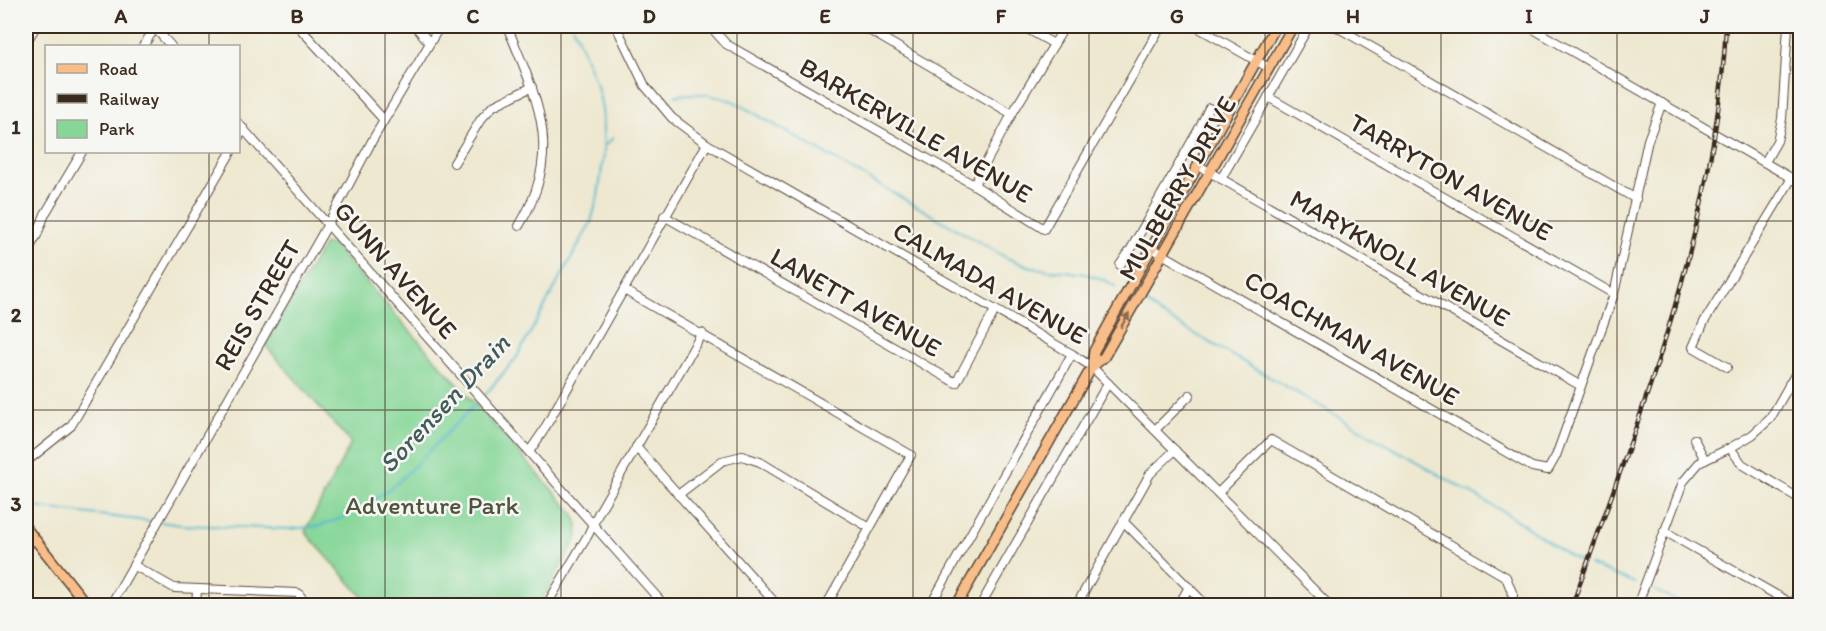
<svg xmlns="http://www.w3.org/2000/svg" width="1826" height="631" viewBox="0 0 1826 631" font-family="Itim,sans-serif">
  <rect width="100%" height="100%" fill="#f6f6f2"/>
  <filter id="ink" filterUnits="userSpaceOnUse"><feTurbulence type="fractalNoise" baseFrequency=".0167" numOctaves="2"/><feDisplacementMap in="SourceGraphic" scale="12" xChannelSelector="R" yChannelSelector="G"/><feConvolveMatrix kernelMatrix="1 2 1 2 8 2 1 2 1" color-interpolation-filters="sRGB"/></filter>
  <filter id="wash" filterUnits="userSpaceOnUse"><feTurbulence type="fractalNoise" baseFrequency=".008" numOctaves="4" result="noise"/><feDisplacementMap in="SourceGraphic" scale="24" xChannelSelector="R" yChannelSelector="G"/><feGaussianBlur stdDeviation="1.35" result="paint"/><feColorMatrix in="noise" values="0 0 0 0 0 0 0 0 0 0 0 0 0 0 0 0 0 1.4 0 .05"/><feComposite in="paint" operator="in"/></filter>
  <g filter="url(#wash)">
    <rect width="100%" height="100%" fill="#eee8d0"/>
    <!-- green -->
    <polygon fill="#85d697" stroke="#60805a" stroke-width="1.5" points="324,244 333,245 573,513 577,521 578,536 539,605 370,605 305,532 351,443 265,345"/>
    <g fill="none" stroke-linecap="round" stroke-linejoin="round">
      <!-- stream -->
      <g stroke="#4eb7cc" stroke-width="2">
        <path d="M 675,96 C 696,91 712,95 733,101 L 1007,258 C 1020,264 1033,268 1048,270 C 1073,272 1094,272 1116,287"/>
        <polyline points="604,146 613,138"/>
        <polyline points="1146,303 1162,315 1509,515 1571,557 1582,562"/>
        <polyline points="484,396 517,357 591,222 598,196 604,153 602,108 597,86 573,26"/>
        <polyline points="26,506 155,522"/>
        <polyline points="160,522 182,525 290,529 319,526 339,519 361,509 396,484 480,400"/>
        <polyline points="1589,565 1635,583"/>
        <polyline points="1654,590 1687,606"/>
      </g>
    </g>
  </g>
  <g filter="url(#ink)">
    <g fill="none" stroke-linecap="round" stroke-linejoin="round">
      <!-- minor casing -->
      <g stroke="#564639" stroke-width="10">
        <g id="minor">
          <polyline points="153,26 171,46"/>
          <polyline points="298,26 384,120"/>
          <polyline points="415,26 429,42"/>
          <path d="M 507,26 C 537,99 565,151 519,226"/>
          <polyline points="616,26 645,86 672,118 707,144 1072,354 1092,367 1330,606"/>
          <polyline points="710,26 726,44 974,185 1044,229 1161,26"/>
          <polyline points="862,26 1012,114"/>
          <polyline points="1022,26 1054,44"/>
          <polyline points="1195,26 1269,68"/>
          <polyline points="1335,26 1636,199"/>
          <polyline points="1528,26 1800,183"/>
          <polyline points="26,43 36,26"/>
          <polyline points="143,46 155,28"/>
          <polyline points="1268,97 1614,294"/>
          <polyline points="238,123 665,606"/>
          <polyline points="238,138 244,129"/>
          <polyline points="1765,162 1777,141 1782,119 1788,26"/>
          <polyline points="454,163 481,119 493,106 532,87"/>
          <polyline points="1199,166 1581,386"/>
          <polyline points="1221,179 1309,26"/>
          <polyline points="974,185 1012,114 1065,26"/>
          <polyline points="664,216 956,383 995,310"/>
          <polyline points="1136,239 1532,467 1548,470 1556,456 1614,294 1648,140 1662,103"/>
          <polyline points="26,254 37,235 45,214 82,152"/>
          <polyline points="1120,265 1131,249 1201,125 1209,108"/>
          <polyline points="624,290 911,455 826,606"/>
          <polyline points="1727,367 1693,347 1704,322 1792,178"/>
          <polyline points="1789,384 1800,391"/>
          <polyline points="1155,430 1190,395"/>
          <polyline points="1694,439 1705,460"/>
          <polyline points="636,447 778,606"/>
          <polyline points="1730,448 1742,464 1800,499"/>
          <polyline points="529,452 542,433 707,144"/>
          <polyline points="26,462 71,426 231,152"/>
          <polyline points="1218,493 1271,440 1506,577 1513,595 1509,606"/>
          <polyline points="678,495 722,461 742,456 760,462 870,528"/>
          <polyline points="1123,521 1207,606"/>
          <polyline points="1664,531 1794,605"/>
          <polyline points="26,549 33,537"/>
          <polyline points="135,566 174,588 298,593 308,606"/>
          <polyline points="110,606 328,224 373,139 440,26"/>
          <polyline points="196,606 197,590"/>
          <polyline points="546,606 588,535 599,512 702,333"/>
          <polyline points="930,606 1072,354"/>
          <polyline points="980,606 1108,383"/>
          <polyline points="1076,606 1150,474 1175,450"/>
          <polyline points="1178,606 1189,587"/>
          <polyline points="1637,606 1683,482 1699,463 1730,448 1752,435 1770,419 1800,366"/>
        </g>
      </g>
      <!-- major casing -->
      <g stroke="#564639" stroke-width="12">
        <g id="major">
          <polyline points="1092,367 1104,357 1293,26"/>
          <polyline points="26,528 88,606"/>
          <polyline points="956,606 1092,367 1094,351 1276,26"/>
          <polyline points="1794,606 1800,593"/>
        </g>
      </g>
      <!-- minor -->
      <use href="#minor" stroke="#fff" stroke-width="8"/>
      <!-- major -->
      <use href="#major" stroke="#f8bd88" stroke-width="9"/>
      <!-- rail casing -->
      <g stroke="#3b2a1e" stroke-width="4.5">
        <path id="rail" d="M 1572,606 C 1639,417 1716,229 1726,26"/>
      </g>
      <!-- rail -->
      <use href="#rail" stroke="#f6f6f2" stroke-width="2" stroke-dasharray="7" stroke-linecap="butt"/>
    </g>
    <!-- one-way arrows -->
    <defs><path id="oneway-solid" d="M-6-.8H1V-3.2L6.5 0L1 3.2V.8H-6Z" transform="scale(1.5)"/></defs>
    <use fill="#906c4e" href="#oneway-solid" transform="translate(1125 320) rotate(-61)"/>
  </g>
  <!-- grid -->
  <path fill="none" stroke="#3b2a1e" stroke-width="1.5" stroke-opacity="0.55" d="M 209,26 L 209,46M 385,26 L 385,606M 561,26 L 561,606M 737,26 L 737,606M 913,26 L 913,606M 1089,26 L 1089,606M 1265,26 L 1265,606M 1441,26 L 1441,606M 1617,26 L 1617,606M 209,152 L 209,606M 26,221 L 1800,221M 26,410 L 1800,410"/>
  <g text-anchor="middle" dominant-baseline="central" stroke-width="5" stroke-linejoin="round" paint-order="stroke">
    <!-- street labels -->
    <g font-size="26" fill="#3b2a1e" stroke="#f6f6f2">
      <text transform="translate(916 130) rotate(30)">BARKERVILLE AVENUE</text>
      <text transform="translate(1451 177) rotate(30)">TARRYTON AVENUE</text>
      <text transform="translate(1177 188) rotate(-60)">MULBERRY DRIVE</text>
      <text transform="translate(1400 258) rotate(30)">MARYKNOLL AVENUE</text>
      <text transform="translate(396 270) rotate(49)">GUNN AVENUE</text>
      <text transform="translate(990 283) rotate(30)">CALMADA AVENUE</text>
      <text transform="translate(856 302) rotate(30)">LANETT AVENUE</text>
      <text transform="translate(257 305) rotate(-60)">REIS STREET</text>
      <text transform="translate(1352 338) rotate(30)">COACHMAN AVENUE</text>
    </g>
    <!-- park labels -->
    <g font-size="26" fill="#4e553c" stroke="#f6f6f2">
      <text x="432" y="505">Adventure Park</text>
    </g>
    <!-- water labels -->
    <g font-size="27" font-style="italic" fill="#425b5b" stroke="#f6f6f2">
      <text transform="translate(444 403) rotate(-47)">Sorensen Drain</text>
    </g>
  </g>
  <!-- margin -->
  <rect width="1826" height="631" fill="none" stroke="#f6f6f2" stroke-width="66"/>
  <!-- legend -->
  <rect x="45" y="45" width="195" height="108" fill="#f6f6f2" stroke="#aba49d" stroke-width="1.5"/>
  <rect x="57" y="64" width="30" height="9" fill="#f8bd88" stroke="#aba49d" stroke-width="1.5"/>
  <text x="99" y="75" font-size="18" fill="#3b2a1e">Road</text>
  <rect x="57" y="94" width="30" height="9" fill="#3b2a1e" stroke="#aba49d" stroke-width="1.5"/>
  <text x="99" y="105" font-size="18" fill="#3b2a1e">Railway</text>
  <rect x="57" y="120" width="30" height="18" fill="#85d697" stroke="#aba49d" stroke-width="1.5"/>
  <text x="99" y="135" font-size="18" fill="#3b2a1e">Park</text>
  <rect x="33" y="33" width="1760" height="565" fill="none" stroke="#3b2a1e" stroke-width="2"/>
  <g font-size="20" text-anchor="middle" font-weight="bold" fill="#3b2a1e">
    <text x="121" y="23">A</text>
    <text x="297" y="23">B</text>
    <text x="473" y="23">C</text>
    <text x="649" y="23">D</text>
    <text x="825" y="23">E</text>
    <text x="1001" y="23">F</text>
    <text x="1177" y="23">G</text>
    <text x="1353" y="23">H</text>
    <text x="1529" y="23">I</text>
    <text x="1705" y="23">J</text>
    <text x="16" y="134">1</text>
    <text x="16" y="322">2</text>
    <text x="16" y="511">3</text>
  </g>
</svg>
